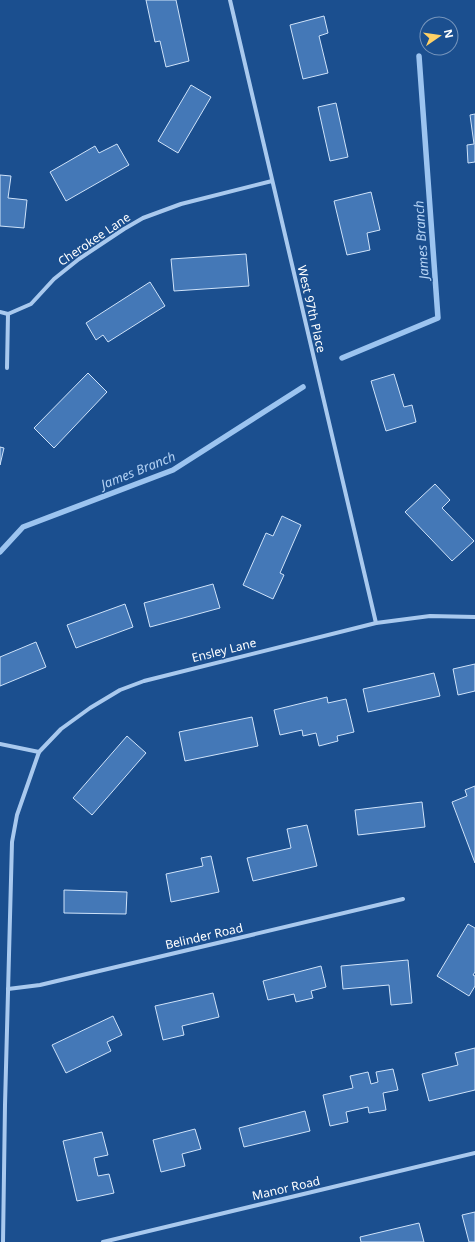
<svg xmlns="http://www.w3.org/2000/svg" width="475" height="1242" viewBox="0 0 475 1242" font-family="'Noto Sans',sans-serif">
  <rect width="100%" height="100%" fill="#1b4f8f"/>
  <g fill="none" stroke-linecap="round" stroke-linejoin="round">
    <!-- stream -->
    <g stroke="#9cc4f0" stroke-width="5.5">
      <polyline points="342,358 438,318 419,56"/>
      <polyline points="0,552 23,527 173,470 303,387"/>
    </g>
  </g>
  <!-- building -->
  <g fill="#4478b7" stroke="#cfe3fa">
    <polygon points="146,0 176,0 189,61 166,67 160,41 155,42"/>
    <polygon points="324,16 328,33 319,36 328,73 303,79 290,25"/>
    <polygon points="191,85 211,97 178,153 158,141"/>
    <polygon points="336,103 348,157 330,161 318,107"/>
    <polygon points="475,114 475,162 468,163 467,145 474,144 470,115"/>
    <polygon points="117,144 129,165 66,201 50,172 95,146 99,153"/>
    <polygon points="0,175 11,176 8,198 27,200 24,228 0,226"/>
    <polygon points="371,192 380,230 367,233 370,250 347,255 334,201"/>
    <polygon points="246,254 249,286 174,291 171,259"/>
    <polygon points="150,282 165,306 108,342 103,335 96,340 86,323"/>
    <polygon points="88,373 107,392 54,448 34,428"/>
    <polygon points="394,374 404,407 412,405 416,422 386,431 371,381"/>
    <polygon points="0,447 4,448 0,465"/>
    <polygon points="435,484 450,500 442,508 474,541 452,561 405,512"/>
    <polygon points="282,516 301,525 280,573 284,575 273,599 243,585 266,533 273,536"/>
    <polygon points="213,584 220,608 150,627 144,603"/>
    <polygon points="125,604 133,627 76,648 67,625"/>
    <polygon points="36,642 46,667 0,686 0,657"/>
    <polygon points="475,664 475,691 458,695 453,669"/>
    <polygon points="434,673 440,696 368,712 363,689"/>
    <polygon points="327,697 328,703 346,699 354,732 337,736 338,741 319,746 316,733 303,736 302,730 280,735 274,710"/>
    <polygon points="252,717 258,746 185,761 179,732"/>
    <polygon points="127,736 146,753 92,815 73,798"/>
    <polygon points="475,786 475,863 452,802 467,796 465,790"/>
    <polygon points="422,802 425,827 358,835 355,810"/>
    <polygon points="307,825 317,866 253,881 247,858 291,848 287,829"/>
    <polygon points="211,856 219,892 171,902 166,874 203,866 201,858"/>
    <polygon points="64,890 127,892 126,914 64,913"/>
    <polygon points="468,924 475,928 475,972 473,975 475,976 475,986 469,996 437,976"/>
    <polygon points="408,960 412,1003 391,1005 389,985 343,989 341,966"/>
    <polygon points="321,966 326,987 311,991 313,998 296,1002 294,994 268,1000 263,981"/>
    <polygon points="213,993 219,1017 182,1026 184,1035 163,1040 155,1006"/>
    <polygon points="113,1016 122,1035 107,1042 111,1051 66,1073 52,1045"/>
    <polygon points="475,1048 475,1090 429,1101 422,1074 458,1065 455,1053"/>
    <polygon points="393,1069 398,1090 383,1093 386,1110 369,1113 368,1107 346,1112 348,1122 330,1126 323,1095 353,1088 350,1076 368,1072 371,1084 378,1082 376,1072"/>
    <polygon points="305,1111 310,1131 244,1147 239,1128"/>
    <polygon points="195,1129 201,1149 182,1154 185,1166 161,1172 153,1140"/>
    <polygon points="102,1132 108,1155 94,1158 98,1176 109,1174 114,1193 77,1201 63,1141"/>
    <polygon points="475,1212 475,1242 469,1242 462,1215"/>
    <polygon points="419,1223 424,1242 361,1242 360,1237"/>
  </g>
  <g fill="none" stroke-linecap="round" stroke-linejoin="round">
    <!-- street -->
    <g stroke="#a9c9ee" stroke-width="4">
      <polyline points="230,0 376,623"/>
      <polyline points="0,312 8,314 31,304 54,279 79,259 124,229 143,218 181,204 272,181"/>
      <polyline points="7,368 8,314"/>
      <polyline points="0,744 39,752"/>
      <polyline points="8,989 40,985 403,899"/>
      <polyline points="3,1242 5,1105 12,842 17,815 39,752 61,729 90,708 120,690 144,681 376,623 430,616 475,617"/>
      <polyline points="103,1242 475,1153"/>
    </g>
  </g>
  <g text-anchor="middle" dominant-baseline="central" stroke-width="3" stroke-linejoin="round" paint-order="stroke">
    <!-- street labels -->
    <g font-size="12" fill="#fff" stroke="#1b4f8f">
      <text transform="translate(94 239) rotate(-34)">Cherokee Lane</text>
      <text transform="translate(312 309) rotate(77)">West 97th Place</text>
      <text transform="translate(224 650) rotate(-14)">Ensley Lane</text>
      <text transform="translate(204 936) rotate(-13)">Belinder Road</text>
      <text transform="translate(286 1188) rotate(-13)">Manor Road</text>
    </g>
    <!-- water labels -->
    <g font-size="13" font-style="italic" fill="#b5d3f5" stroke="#1b4f8f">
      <text transform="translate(421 240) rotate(-94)">James Branch</text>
      <text transform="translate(138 470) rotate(-22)">James Branch</text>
    </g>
  </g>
  <!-- north arrow -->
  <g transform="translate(439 36) rotate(77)"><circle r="19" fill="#1b4f8f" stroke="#7695bc"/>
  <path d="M0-3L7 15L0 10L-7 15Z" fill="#ffd166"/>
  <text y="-6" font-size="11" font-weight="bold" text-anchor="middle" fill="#ffffff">N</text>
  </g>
</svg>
